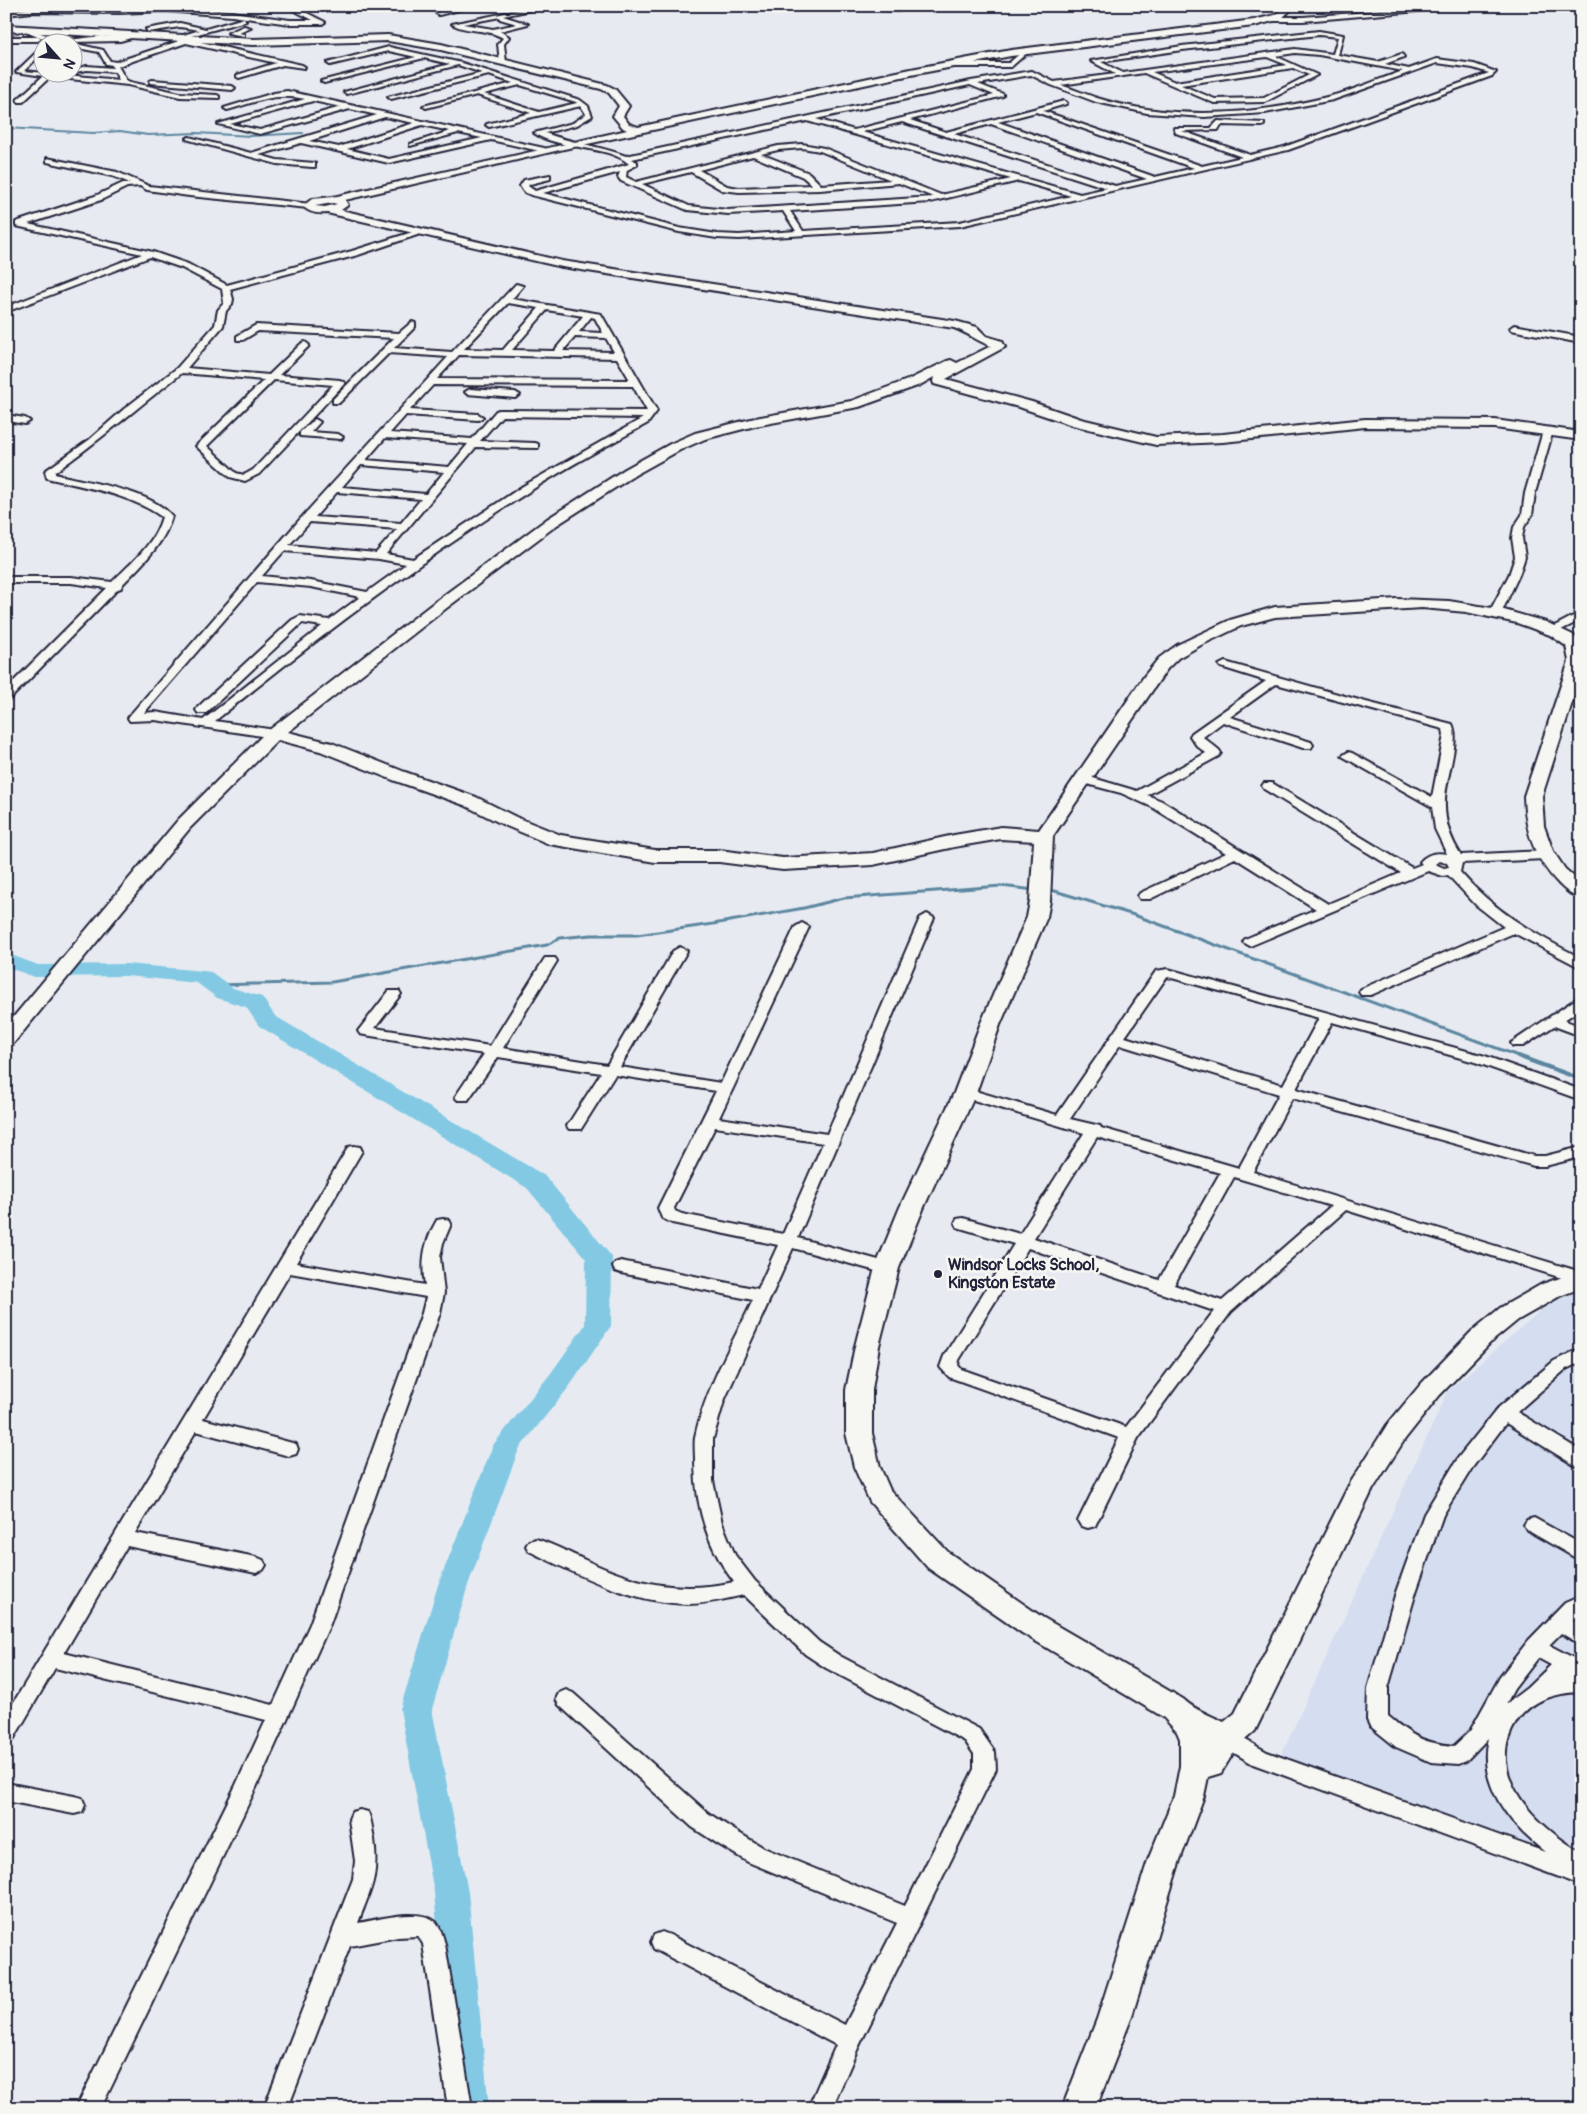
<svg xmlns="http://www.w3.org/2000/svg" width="1587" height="2114" viewBox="0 0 1587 2114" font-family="Pangolin,sans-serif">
  <rect width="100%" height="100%" fill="#e7ebf1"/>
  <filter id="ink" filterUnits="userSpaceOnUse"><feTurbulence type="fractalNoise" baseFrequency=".02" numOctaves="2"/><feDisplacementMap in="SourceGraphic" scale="10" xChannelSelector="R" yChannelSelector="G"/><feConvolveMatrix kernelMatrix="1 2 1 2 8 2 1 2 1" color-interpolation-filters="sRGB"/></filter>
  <g filter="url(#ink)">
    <!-- built -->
    <polygon fill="#d5ddf0" points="1581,1290 1581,1866 1279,1760 1448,1391 1557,1296"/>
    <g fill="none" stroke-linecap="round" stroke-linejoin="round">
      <!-- stream-far2 -->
      <polyline stroke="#5c86a0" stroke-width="2" points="6,128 93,133 120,131 148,135 196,133 251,136 303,133"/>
      <!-- stream-far1 -->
      <g stroke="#5c86a0" stroke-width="3">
        <polyline points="1046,891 1055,891 1134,915 1521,1057"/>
        <polyline points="215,985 332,982 547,945 560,938 591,935 637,935 713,924 804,908 844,898 1001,886 1034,890"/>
      </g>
      <!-- stream -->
      <polyline stroke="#5c86a0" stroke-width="4.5" points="1518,1056 1581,1079"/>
      <!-- river -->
      <polygon fill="#83c9e4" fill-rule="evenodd" points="6,953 38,965 127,964 203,971 211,972 233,988 262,997 275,1016 545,1176 612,1257 611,1326 569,1387 519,1449 468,1585 432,1709 468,1892 489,2108 453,2108 434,1892 400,1709 438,1585 493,1445 551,1373 585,1325 586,1259 527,1188 259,1026 246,1007 217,998 197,983 127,976 35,977 6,967"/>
      <!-- street casing -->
      <g stroke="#22223b" stroke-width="4">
        <g id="street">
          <polygon points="285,6 293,6 325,22 322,24 290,24 232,16 164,11 119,13 32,12 6,15 6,11 44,7 47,9 164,7 232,12 290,20 313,20"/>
          <polygon points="463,6 475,6 439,15 436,13"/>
          <path d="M 526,6 L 540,8 L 503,16 L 528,24 L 500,31 L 509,37 L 504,44 L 506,63 L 503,65 L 500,63 L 498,44 L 503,38 C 487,28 467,33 452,24 L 529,8 ZM 500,17 L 500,19 L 517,24 L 493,29 L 463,24 Z"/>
          <polygon points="805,6 868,6 902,9 899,11"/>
          <polygon points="1448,6 1477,6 1303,21 1269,21 1266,19 1269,17 1303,17"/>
          <polygon points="244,18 246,21 183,38 302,65 305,67 304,68 283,65 239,78 237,77 237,75 276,63 186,43 118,66 126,80 130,82 180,93 217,95 219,96 219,98 180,97 128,85 50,77 23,102 19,102 17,100 43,76 16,72 40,49 42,48 42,53 24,71 119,80 115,72 87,70 70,73 72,72 72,70 87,66 113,68 112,65 106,64 99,52 72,47 72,43 103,50 110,61 116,62 179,41 171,39 171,37 179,38 180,36 200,30 180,27 148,32 146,29 180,23 206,29"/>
          <polygon points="244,26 251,28 239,33 244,34 244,36 228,33"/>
          <path d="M 23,27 L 52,37 L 67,40 C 56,47 34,35 21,30 Z"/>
          <path d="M 1319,31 L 1343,35 L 1338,55 L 1378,62 L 1402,54 L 1404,57 L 1385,64 L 1409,69 L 1437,59 L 1474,64 L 1496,72 L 1492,76 L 1288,150 L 960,226 L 739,239 L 717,238 L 679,232 L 531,195 L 524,192 L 520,186 L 524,180 L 550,175 L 550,179 L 530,184 L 528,186 L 535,191 L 629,164 C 610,145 558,150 534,133 L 573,123 L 586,114 L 581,106 L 489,127 L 486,125 L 487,124 L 531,113 L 477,95 L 426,108 L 423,106 L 513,83 L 489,75 L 391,99 L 388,97 L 482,73 L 458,65 L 347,94 L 344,92 L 450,64 L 424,58 L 324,83 L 321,81 L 416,57 L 389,51 L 330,65 L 327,63 L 389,47 L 462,63 L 580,100 L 588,106 L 592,116 L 577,125 L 545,133 C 572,143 599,146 626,156 L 971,81 L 1032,71 L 1054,82 L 1115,74 L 1091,61 L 1182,46 ZM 1319,35 L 1338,37 L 1333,54 L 1295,49 L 1123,73 L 1101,62 L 1182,50 ZM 1295,53 L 1319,55 L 1403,71 C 1379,79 1355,90 1331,96 C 1257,115 1171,121 1097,98 C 1085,94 1073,89 1061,85 L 1144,73 L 1214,103 L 1265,102 L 1317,75 L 1275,56 ZM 1267,57 L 1287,65 L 1175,82 L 1152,72 ZM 1437,63 L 1473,68 L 1489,73 L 1284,147 L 1250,155 L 1182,131 L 1218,130 L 1221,125 L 1262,126 L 1264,125 L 1264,123 L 1218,121 L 1211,128 L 1174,128 L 1176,133 L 1242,157 L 1202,166 L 1043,111 L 1066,104 L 1067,103 L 1064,101 L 946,132 L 910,120 L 1003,96 L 1003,94 L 978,84 L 1031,75 L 1051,85 L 1096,102 L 1147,113 L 1204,117 L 1265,113 L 1333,100 ZM 1293,68 L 1309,75 L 1264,98 L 1215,99 L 1181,85 ZM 520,85 L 576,102 L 577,103 L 539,112 L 484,94 ZM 970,85 L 994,95 L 854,130 L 816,119 ZM 1036,112 L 1194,168 L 1155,177 L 998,122 ZM 807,121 L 1011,179 L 941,195 L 824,148 L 802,144 L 778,146 L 636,182 L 626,177 L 627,170 L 637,165 L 637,162 L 632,159 ZM 902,122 L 1107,188 L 1080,194 L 862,132 ZM 991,124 L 1147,179 L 1115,186 L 954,134 ZM 802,148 L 820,151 L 891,180 L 821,185 L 809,173 L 761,154 L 778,150 ZM 753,156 L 803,177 L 812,185 L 739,188 L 727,186 L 699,170 ZM 620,172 L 618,177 L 621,181 L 687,210 L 728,214 L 783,211 L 796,231 L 739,235 L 717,234 L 679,228 L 543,193 ZM 691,172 L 722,190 L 739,192 L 820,190 L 899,183 L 933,197 L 728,210 L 689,206 L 642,184 ZM 1019,181 L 1071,196 L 960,222 L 803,231 L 790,211 L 930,202 Z"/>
          <polygon points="140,32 142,35 120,41 72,42 69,40 101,36 120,37"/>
          <polygon points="6,37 38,37 41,39 38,41 6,41"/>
          <polygon points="1024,50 1029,51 1011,67 949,67 946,65 949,63 1009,63"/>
          <polygon points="152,80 232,86 235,88 232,90 150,83 150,81"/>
          <path d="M 287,91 L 544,148 L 548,150 L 544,152 L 491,140 L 389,163 L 301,143 L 259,155 L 277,160 L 315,163 L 315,167 L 312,167 L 277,164 L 186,139 L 189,137 L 251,153 L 377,115 L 350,109 L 260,134 L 218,124 L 305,99 C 274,92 257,102 227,110 L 224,108 L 274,93 ZM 313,101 L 341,107 L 260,130 L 230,124 ZM 385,117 L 414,123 L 339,147 L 309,141 ZM 422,125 L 450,131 L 410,144 L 410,146 L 458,133 L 482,138 L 389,159 L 347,149 Z"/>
          <path d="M 47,158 L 117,172 L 149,186 L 311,204 L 312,206 L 308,208 L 189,196 L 147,190 L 140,186 L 127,187 L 101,200 L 28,224 L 153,252 L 188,264 L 227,285 L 352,251 L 419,230 L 426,232 L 358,255 L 230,289 L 233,299 L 232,304 L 226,311 L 223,326 L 187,368 L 269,375 L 302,343 L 305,342 L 309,345 L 308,347 L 279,375 L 340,380 L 345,383 L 259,474 L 245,481 L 230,477 L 196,446 L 264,380 L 182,373 C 139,406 99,441 55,472 L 55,474 C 89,483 148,489 172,516 C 164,545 142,564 122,585 L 121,588 L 118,589 L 10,699 L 6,699 L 6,689 L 107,588 L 71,583 L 6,583 L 6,577 L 71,577 L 112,582 C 132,562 154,545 162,517 C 128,493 86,488 47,478 L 45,471 L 89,440 L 124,409 L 177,368 L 215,325 L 218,310 L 224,303 L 222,289 L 182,268 L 150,257 L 6,312 L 6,307 L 142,254 L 16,226 L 16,222 L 95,196 L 123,183 L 130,183 L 112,176 L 47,162 ZM 274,380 L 333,385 L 253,470 L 244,475 L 236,473 L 207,446 Z"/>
          <path d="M 516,284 L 523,286 L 512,299 L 601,314 L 657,411 L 648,423 C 609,445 568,466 530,491 C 420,561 316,639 215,721 L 275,730 L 279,731 L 281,734 L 279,737 L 275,738 L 155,720 L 130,721 L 128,718 L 130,715 L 302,517 L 448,357 L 389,353 L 339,403 L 333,403 L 333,399 L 394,338 L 258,331 L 243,340 L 237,340 L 237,336 L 256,325 L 399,333 L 412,322 L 415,323 L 415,327 L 394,348 L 452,352 ZM 508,303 L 539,308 L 503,350 L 464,349 ZM 547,310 L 583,316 L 554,351 L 512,350 ZM 591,317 L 595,318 L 603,333 L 579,332 ZM 575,337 L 606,338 L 614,352 L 563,351 ZM 459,355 L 617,358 L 630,380 L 437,379 ZM 433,385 L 633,386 L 647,411 L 499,410 L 496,411 L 472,439 L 390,433 L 406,415 L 478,420 L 483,417 L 478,414 L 410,410 ZM 502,416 L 643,418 L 523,486 L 413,559 L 386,554 L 476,447 L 538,448 L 538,444 L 535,443 L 480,441 ZM 385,438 L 468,444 L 449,467 L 366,460 ZM 361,465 L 444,472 L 426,494 L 342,487 ZM 337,492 L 421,499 L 401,523 L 315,517 ZM 310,522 L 397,529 L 376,553 L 289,545 ZM 284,551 L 379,559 L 406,564 L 367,592 L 311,581 L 262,576 ZM 257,582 L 311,587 L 360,597 L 329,620 L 300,616 L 292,620 L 198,707 L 196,710 L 198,713 L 206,713 L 302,623 L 322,626 L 203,720 L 155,712 L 144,713 Z"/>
          <polygon points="1514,325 1581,337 1581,343 1511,330 1510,328"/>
          <polygon points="470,389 515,392 520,395 515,398 467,394 465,392"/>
          <polygon points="6,415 25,418 30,421 25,424 6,421"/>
          <polygon points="315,419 320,422 311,432 338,434 343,437 341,439 300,436 300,432"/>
          <polygon points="1548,428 1553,431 1535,493 1532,515 1524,527 1522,538 1525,557 1519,575 1503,609 1504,614 1498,617 1494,616 1491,609 1509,575 1515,557 1512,538 1514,527 1522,515 1525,493 1543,431"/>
          <polygon points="1581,612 1581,620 1557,632 1549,632 1547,630"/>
          <path d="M 1225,662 L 1366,702 L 1452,724 C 1461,740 1445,780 1445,800 C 1444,821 1450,838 1461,855 L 1545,851 L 1552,855 L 1545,859 L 1462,863 L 1460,872 C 1494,911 1535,935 1581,958 L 1581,968 L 1514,933 L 1371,995 L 1361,995 L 1359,992 L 1361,989 L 1504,927 L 1476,905 L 1448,875 L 1443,876 L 1428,871 L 1250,946 L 1243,942 L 1245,939 L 1316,909 L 1235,858 L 1150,899 L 1140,899 L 1138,896 L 1140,893 L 1226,853 L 1152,807 L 1121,793 L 1079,782 L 1077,779 L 1083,775 L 1137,791 L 1206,753 L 1197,746 L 1190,736 L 1192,733 L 1266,681 L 1221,667 L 1219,665 ZM 1276,684 L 1443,729 L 1444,735 L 1432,797 L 1352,753 L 1348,752 L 1342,756 L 1432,807 L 1435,829 L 1447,854 C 1437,852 1427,853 1420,862 L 1422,864 L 1412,868 L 1272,783 L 1264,783 L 1262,786 L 1264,789 L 1401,873 L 1328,904 L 1162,801 L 1147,795 L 1219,756 L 1221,753 L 1219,750 L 1203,737 L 1223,722 L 1303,748 L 1311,748 L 1313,745 L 1311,742 L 1230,717 ZM 1439,861 L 1447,863 L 1449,867 L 1444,868 L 1435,864 Z"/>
          <path d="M 927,914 L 934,918 L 798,1238 L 893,1264 L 895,1268 L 893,1272 L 887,1274 L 793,1248 L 724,1401 L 713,1439 L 713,1481 L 722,1523 L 735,1555 L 755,1581 L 819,1642 L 840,1656 L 979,1729 L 995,1752 L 996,1769 L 858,2048 L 832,2108 L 808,2108 L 836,2045 L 654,1949 L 651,1942 L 654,1935 L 662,1932 L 670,1935 L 845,2025 L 897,1923 L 748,1862 L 718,1844 L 692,1827 L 559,1705 L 556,1699 L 559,1693 L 566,1690 L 573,1693 L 708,1813 L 734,1830 L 764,1848 L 905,1906 L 974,1769 L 974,1754 L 965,1741 L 826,1668 L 805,1654 L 744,1595 C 726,1599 707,1604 688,1604 C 631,1603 579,1575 529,1551 L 526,1546 L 529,1541 L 536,1539 C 553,1544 569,1553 585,1560 C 636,1584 678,1594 734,1582 C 707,1547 695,1505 695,1460 C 695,1453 694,1445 695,1437 C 705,1389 732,1344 753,1300 L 621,1273 L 615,1271 L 613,1267 L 615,1263 L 621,1261 L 758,1289 L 778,1245 L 672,1223 L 662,1218 L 658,1208 L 716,1091 L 615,1075 L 581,1129 L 569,1129 L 567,1126 L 601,1073 L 498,1057 L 468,1100 L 458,1100 L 455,1097 L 484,1054 L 365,1035 L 360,1034 L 358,1031 L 389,991 L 399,991 L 401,994 L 375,1028 L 490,1046 L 543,961 L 545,958 L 555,958 L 557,961 L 503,1048 L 607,1065 L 673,951 L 680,947 L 687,951 L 620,1067 L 721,1083 L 795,927 L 802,923 L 809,927 L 719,1118 L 827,1134 L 920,918 ZM 715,1127 L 823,1143 L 783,1234 L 682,1214 L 675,1211 L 674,1208 Z"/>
          <path d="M 1168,969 L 1485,1056 L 1581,1090 L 1581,1100 L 1475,1062 L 1332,1022 L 1296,1089 L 1534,1156 L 1545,1156 L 1581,1147 L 1581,1157 L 1545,1166 L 1534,1166 L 1292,1098 L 1253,1172 L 1581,1272 L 1581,1284 L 1346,1210 L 1231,1312 L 1138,1438 L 1095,1526 L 1088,1528 L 1081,1526 L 1078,1521 L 1119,1438 L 949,1377 L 940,1367 L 944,1356 L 1014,1244 L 957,1227 L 955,1223 L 957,1219 L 963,1218 L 1020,1234 L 1084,1133 L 960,1096 L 957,1093 L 960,1090 L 965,1088 L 1057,1115 L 1156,971 ZM 1168,977 L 1319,1018 L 1283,1085 L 1125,1037 L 1166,978 ZM 1120,1045 L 1279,1094 L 1239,1168 L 1101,1128 L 1100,1126 L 1070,1119 ZM 1097,1137 L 1220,1173 L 1159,1280 L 1034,1238 ZM 1234,1177 L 1331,1206 L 1222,1301 L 1174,1285 ZM 1028,1248 L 1214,1311 L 1126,1427 L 961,1369 L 958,1365 L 959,1360 Z"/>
          <polygon points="1581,998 1581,1009 1564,1020 1581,1027 1581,1036 1554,1026 1523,1046 1513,1046 1511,1043 1576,999"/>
          <path d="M 354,1146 L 360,1147 L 362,1151 L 296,1263 L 425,1285 C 421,1261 424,1242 437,1220 L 443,1219 L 449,1220 L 451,1224 L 443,1243 L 440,1257 L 444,1293 L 440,1313 L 330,1624 L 255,1790 L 101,2108 L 76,2108 L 235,1787 L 266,1720 L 55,1668 L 13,1740 L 6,1743 L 6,1715 L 346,1151 L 348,1147 ZM 290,1273 L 426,1297 L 422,1313 L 310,1624 L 273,1705 L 64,1653 L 127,1546 L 256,1573 L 263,1570 L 266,1565 L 263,1560 L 256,1557 L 135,1533 L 196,1431 L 289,1456 L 296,1454 L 298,1449 L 296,1444 L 203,1419 Z"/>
          <path d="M 1581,1348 L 1581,1362 L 1566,1369 L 1517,1412 L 1581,1451 L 1581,1467 L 1574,1465 L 1506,1423 L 1472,1468 L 1443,1515 L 1416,1592 L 1388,1688 L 1388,1716 C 1412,1736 1422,1743 1454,1746 L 1470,1731 L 1500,1677 L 1528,1641 L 1565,1603 L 1581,1596 L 1581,1614 L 1573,1621 L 1581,1626 L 1581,1645 L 1561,1633 L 1549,1645 L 1581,1662 L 1581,1692 C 1556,1693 1532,1699 1517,1721 C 1482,1774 1537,1827 1581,1852 L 1581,1885 L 1253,1764 L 1219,1744 L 1216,1738 L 1219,1732 L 1226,1729 L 1267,1752 L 1545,1852 C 1510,1825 1477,1784 1488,1738 L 1466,1761 L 1459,1764 L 1431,1762 L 1396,1747 L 1370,1726 L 1367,1720 L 1368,1688 L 1396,1592 L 1424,1514 L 1458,1458 L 1498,1408 L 1554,1361 ZM 1538,1658 L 1551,1665 L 1527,1688 L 1506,1704 L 1514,1689 Z"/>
          <polygon points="1534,1518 1581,1544 1581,1561 1527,1530 1524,1525 1527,1520"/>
          <polygon points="6,1783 74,1796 82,1798 85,1805 82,1812 74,1814 6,1801"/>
          <path d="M 360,1810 L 368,1812 C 372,1821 372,1830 374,1839 C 379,1877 371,1889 358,1923 C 377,1920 420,1907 436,1922 C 441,1928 443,1937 445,1944 L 472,2108 L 448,2108 L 423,1944 L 418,1936 L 398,1937 L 350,1946 L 288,2108 L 264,2108 L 353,1879 L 355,1861 L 349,1819 L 352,1812 Z"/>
        </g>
      </g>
      <!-- secondary casing -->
      <g stroke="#22223b" stroke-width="4">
        <path id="secondary" d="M 1286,6 L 1295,6 L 1281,19 L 1254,26 L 1011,56 L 911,75 L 564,149 L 345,200 L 348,205 L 341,210 L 562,261 L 955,321 L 977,327 L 986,336 L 1002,341 L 1005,347 L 946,379 L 1032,402 L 1081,419 L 1156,437 L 1223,434 L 1365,419 L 1495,420 L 1581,432 L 1581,440 L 1495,428 L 1365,427 L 1223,442 L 1156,445 L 1072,425 L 1022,408 L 934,384 L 933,381 L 934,377 L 920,385 L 859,407 L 755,426 L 705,439 L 680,450 L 635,475 L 557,525 L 444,610 L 288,732 L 332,743 L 405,772 L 476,797 L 516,817 L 561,835 L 655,850 L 719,850 L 783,858 L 873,853 L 954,835 L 1001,827 L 1039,830 L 1145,675 L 1159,658 L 1177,645 L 1230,620 L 1275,607 L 1397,599 L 1449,601 L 1504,610 L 1546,622 L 1573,635 L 1581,643 L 1581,675 L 1542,796 L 1544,826 L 1553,851 L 1565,869 L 1581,883 L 1581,899 C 1572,896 1565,890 1559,884 C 1534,858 1525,831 1524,796 L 1569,661 L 1566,646 L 1550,635 L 1517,623 L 1466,612 L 1422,608 L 1275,617 L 1241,626 L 1201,645 L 1178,658 L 1167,669 L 1053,836 L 1050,901 L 1047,917 L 1000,1025 L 976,1093 L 924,1207 L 899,1268 L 879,1346 L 872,1390 L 872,1433 L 880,1467 L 890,1490 L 948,1552 L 1042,1617 L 1183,1699 C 1194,1710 1210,1715 1224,1722 L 1235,1713 L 1349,1485 L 1387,1425 L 1421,1384 L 1472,1331 L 1500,1308 L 1542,1284 L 1581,1271 L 1581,1288 L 1560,1296 L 1518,1320 L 1490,1343 L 1439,1396 L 1405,1439 L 1373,1489 L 1255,1731 L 1237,1747 L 1221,1773 L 1208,1777 L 1204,1796 L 1180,1860 L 1131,2019 L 1096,2108 L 1062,2108 L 1097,2019 L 1148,1860 L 1174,1796 L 1180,1766 L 1180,1739 L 1177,1732 L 1163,1717 L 1022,1633 L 928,1568 L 870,1502 L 854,1467 L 846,1433 L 846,1390 L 855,1346 L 875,1268 L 900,1207 L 954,1093 L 980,1025 L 1027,917 L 1030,901 L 1034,841 L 1001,839 L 954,847 L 873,865 L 783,870 L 719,862 L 655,862 L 549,844 L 504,825 L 464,805 L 393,780 L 320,751 L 278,740 L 190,828 L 13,1044 L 6,1046 L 6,1026 L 178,820 L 264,734 L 432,604 L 547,519 L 625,469 L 670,444 L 695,433 L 755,418 L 851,401 L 910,379 L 947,361 L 951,360 L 957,363 L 991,346 C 977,341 968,333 954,328 L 562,267 L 327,213 C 318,214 309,213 303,206 L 312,199 L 333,197 L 627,130 L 623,128 L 613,116 L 619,106 L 609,93 L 601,89 L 441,50 L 388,41 L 253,45 L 6,31 L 6,25 L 253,39 L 388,35 L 441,44 L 607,85 L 615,89 L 629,106 L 623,116 L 629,124 L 638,127 L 911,69 L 1011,50 L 1254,20 L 1275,15 ZM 333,203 L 337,204 L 325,207 L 315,206 Z"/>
      </g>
      <!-- street -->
      <use href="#street" fill="#f6f6f2" fill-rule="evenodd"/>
      <!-- secondary -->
      <use href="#secondary" fill="#f6f6f2" fill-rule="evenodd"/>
    </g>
  </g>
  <!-- markers -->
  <circle fill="#22223b" stroke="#f6f6f2" stroke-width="2" cx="938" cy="1274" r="5"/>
  <g text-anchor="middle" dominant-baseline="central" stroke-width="5" stroke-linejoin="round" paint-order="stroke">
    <!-- poi labels -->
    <g font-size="16" font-weight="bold" fill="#22223b" stroke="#f6f6f2" text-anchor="start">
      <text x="948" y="1265">Windsor Locks School,<tspan x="948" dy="18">Kingston Estate</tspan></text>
    </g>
  </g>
  <!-- margin -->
  <rect width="1587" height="2114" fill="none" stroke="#f6f6f2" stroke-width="25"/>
  <rect x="12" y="12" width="1562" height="2089" fill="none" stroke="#22223b" stroke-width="2" filter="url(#ink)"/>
  <!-- north arrow -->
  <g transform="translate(58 58) rotate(117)"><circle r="24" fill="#f6f6f2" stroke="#a1a1a9"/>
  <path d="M0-4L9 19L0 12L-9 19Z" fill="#22223b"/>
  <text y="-8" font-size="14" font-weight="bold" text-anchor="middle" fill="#22223b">N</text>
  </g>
</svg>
